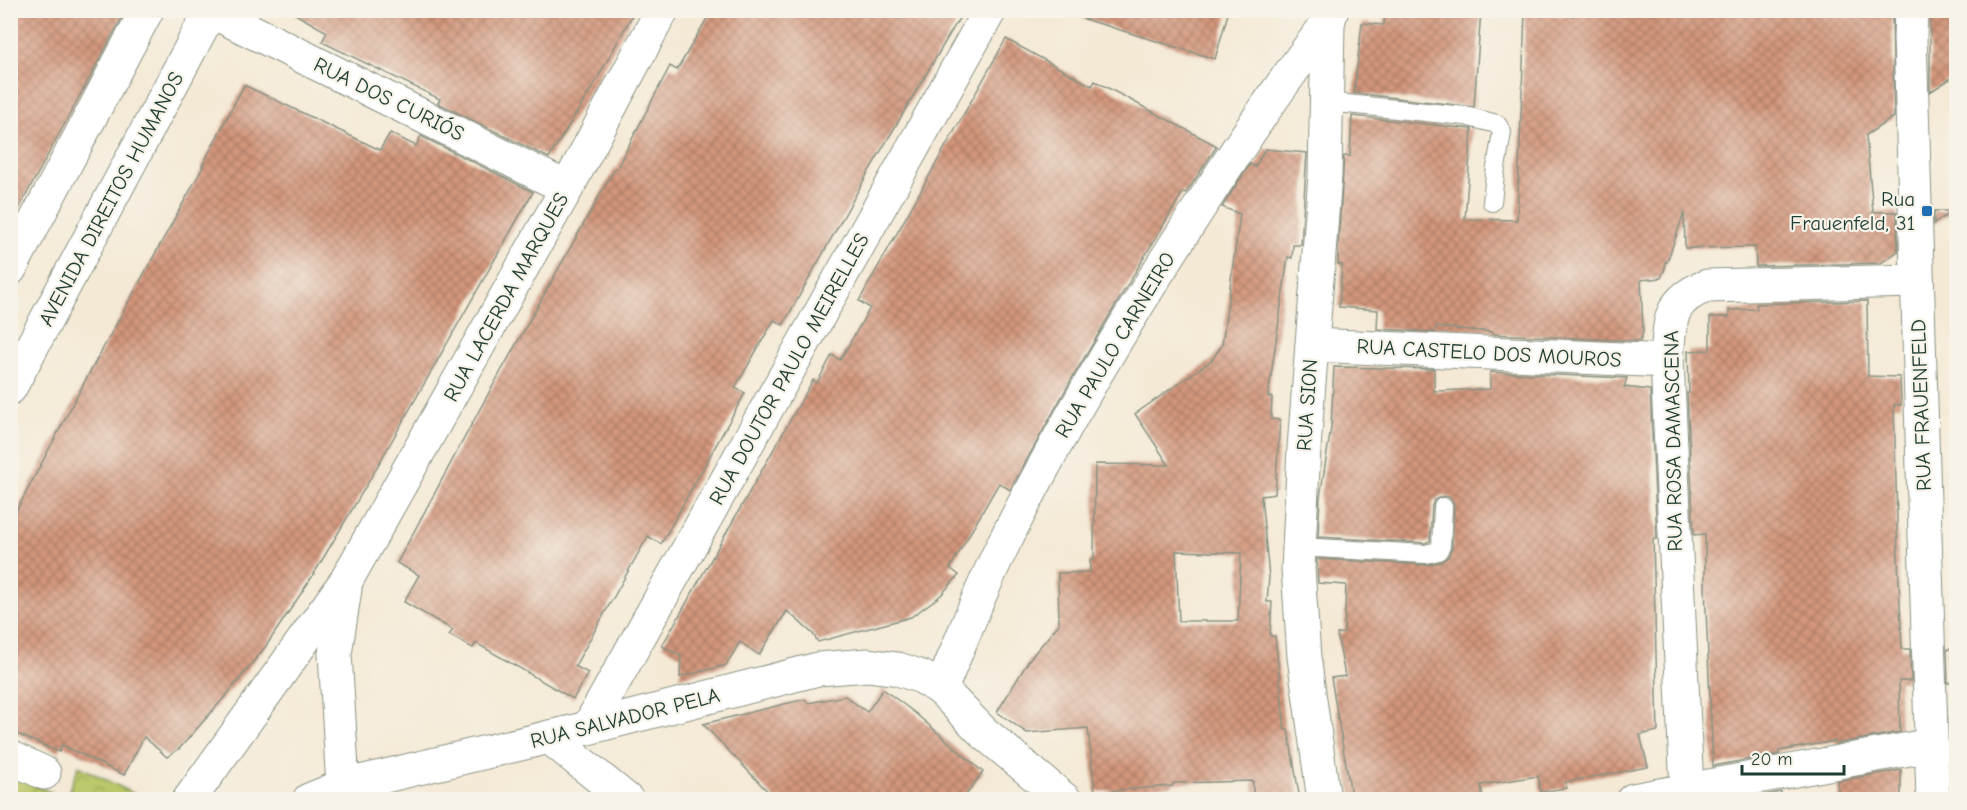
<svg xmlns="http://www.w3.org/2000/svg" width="1967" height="810" viewBox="0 0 1967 810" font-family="'Comic Neue',sans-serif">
  <defs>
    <pattern id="park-crowns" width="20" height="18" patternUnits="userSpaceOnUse" patternTransform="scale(1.5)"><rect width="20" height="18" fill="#bbc769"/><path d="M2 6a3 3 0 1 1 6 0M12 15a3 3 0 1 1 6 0" fill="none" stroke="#97a357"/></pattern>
    <pattern id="building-cross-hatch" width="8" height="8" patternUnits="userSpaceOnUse" patternTransform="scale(1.5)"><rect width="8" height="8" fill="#d3967b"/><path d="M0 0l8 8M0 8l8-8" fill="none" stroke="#ab7c66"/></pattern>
  </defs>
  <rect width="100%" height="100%" fill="#f7f3e8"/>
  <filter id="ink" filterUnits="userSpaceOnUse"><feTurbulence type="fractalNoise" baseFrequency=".0167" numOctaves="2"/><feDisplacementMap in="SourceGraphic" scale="12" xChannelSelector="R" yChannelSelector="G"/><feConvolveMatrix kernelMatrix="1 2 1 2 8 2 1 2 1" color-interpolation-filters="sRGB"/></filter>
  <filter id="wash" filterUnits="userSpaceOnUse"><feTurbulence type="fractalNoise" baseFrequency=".008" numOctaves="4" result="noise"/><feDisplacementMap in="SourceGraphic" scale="24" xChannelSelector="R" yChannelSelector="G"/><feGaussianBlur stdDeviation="1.35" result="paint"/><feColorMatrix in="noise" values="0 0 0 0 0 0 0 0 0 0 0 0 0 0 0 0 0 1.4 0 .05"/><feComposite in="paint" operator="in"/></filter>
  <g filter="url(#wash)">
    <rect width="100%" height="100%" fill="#f4e9d5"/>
    <!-- park -->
    <polygon fill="url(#park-crowns)" stroke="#6d824e" stroke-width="1.5" points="79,766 144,799 11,799 10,773 65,799"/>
    <g id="blocks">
      <!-- building -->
      <g fill="url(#building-cross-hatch)" fill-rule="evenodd">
        <polygon points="17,10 126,10 10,225 10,23"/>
        <polygon points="288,10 635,10 596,81 549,158 438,103 440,99 322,42 327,32"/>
        <polygon points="712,10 964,10 869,171 783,325 774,320 735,388 745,393 661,544 648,536 575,666 588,673 573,699 476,643 473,648 449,635 453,630 404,602 419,575 397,563 481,407 615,168 617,168 670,66 677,70"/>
        <polygon points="1082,10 1229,10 1215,59 1081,18"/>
        <polygon points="1385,10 1481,10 1474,107 1354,93 1362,23 1384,25"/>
        <polygon points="1573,10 1892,10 1894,117 1866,135 1873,212 1897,212 1898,251 1881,263 1756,266 1755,247 1685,248 1684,213 1667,262 1665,262 1665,268 1661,278 1641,280 1643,332 1640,341 1492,334 1492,332 1436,327 1435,332 1377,329 1378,310 1339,307 1342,265 1338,264 1338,247 1344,156 1350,156 1352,116 1472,129 1465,219 1517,220 1525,12 1573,16"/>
        <polygon points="1930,13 1956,16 1956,75 1930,92"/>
        <polygon points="1006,39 1092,86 1095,81 1217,146 1186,193 1183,192 1071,380 1010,490 999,483 950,568 959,575 940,596 911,617 818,642 813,634 787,611 759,655 740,642 726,665 680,677 681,656 662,646 813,380 817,383 832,355 840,360 870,308 859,301"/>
        <polygon points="244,85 380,150 390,133 416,146 421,136 533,192 369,481 312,577 266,646 230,691 180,748 167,757 144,737 124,775 62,745 59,752 10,731 10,523 85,381 203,167 202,166"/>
        <path d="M 1265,149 L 1307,153 L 1301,245 L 1293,245 L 1292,258 L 1288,257 L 1268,397 L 1272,397 L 1271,419 L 1280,420 L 1275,494 L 1261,496 L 1269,577 L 1267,602 L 1272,602 L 1270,636 L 1275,636 L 1285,730 L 1288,729 L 1300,800 L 1253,800 L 1253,781 L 1174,783 L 1172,786 L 1095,792 L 1088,728 L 1027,733 L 997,712 L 1028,662 L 1028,661 L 1059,624 L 1058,573 L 1090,572 L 1090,559 L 1094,559 L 1095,464 L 1169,465 L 1135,414 L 1212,360 L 1222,345 L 1240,214 L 1222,207 L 1250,164 L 1255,167 ZM 1176,551 L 1241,553 L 1238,621 L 1179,621 Z"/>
        <polygon points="1934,211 1952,211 1934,224"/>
        <polygon points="1867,301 1868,376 1900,377 1901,405 1894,405 1898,559 1902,649 1910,649 1911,681 1899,681 1900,732 1835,744 1835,741 1779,751 1779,754 1713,766 1705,588 1705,534 1694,535 1687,393 1689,393 1688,351 1710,350 1710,317 1729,317 1729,310 1757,309 1756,304"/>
        <polygon points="1334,367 1434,369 1434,391 1490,389 1490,372 1627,378 1624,387 1650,390 1657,539 1653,539 1658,731 1640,735 1648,767 1565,782 1567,788 1541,792 1538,776 1481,785 1483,800 1352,800 1331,678 1345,676 1337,634 1344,633 1346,585 1318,583 1317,559 1425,565 1441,562 1448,557 1452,547 1454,508 1453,501 1449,497 1443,496 1434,500 1432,506 1430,541 1425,543 1318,537 1320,497 1331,428"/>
        <polygon points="1947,649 1956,649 1956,683 1948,683"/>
        <polygon points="883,689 915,713 983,772 962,800 776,800 703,724 805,699 808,703 845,696 867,712"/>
        <polygon points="1901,770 1901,800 1839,800 1837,781"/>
        <polygon points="1781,792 1782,800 1739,800"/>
      </g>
    </g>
  </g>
  <g filter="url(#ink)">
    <use href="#blocks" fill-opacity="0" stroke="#8a9384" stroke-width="1.5"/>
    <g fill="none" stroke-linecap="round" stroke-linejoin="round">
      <!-- lane casing -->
      <g stroke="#8a9384" stroke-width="20">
        <g id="lane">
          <polyline points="1327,102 1465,116 1497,124 1502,132 1495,174 1492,202"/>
          <polyline points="1299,547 1426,554 1438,551 1441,546 1443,507"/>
        </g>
      </g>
      <!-- street casing -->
      <g stroke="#8a9384" stroke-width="35">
        <g id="street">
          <polyline points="1911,10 1910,37 1933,800"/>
          <polyline points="211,11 567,188"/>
          <polyline points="10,269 147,10"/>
          <polyline points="1312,345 1667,361"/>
          <polyline points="345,589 335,654 343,786 346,800"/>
          <path d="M 941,689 C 961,642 979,593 1002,547 C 1055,440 1116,337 1181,236 C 1228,163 1275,91 1328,23"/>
          <polyline points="588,728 990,10"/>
          <polyline points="549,737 627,800"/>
          <polyline points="10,757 44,773"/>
          <path d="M 1687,790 L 1667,361 C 1670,325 1666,300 1707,286 L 1917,281"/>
          <polyline points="189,800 346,581 567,188 662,10"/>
          <polyline points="309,800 343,786 588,728 818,669 868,665 898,669 922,677 941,689 983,732 1065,800"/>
          <polyline points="1324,800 1304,657 1298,569 1304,448 1325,175 1328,23 1332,10"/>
          <polyline points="1633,800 1931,745"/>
        </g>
      </g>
      <!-- secondary casing -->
      <g stroke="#8a9384" stroke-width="35">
        <polyline id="secondary" points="10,388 211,10"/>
      </g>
      <!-- path -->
      <polyline stroke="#8a9384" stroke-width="4" stroke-dasharray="4.5 4.5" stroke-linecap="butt" points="71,794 78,800"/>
      <!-- lane -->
      <use href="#lane" stroke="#fff" stroke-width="18"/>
      <!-- street -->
      <use href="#street" stroke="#fff" stroke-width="33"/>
      <!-- secondary -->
      <use href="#secondary" stroke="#fff" stroke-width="33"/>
    </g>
  </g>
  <!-- markers -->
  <rect fill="#1f6fb2" stroke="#f7f3e8" stroke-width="2" x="1921" y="205" width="12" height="12" rx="3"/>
  <g text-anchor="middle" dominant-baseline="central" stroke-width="4.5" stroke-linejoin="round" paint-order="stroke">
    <!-- street labels -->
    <g font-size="21" fill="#1f3d34" stroke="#f7f3e8">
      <text transform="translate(389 99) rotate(26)">RUA DOS CURIÓS</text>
      <text transform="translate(111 199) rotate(-62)">AVENIDA DIREITOS HUMANOS</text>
      <text transform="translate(506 297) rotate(-61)">RUA LACERDA MARQUES</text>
      <text transform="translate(1115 345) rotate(-59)">RUA PAULO CARNEIRO</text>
      <text transform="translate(1489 353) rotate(3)">RUA CASTELO DOS MOUROS</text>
      <text transform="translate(789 369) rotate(-61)">RUA DOUTOR PAULO MEIRELLES</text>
      <text transform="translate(1307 405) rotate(-86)">RUA SION</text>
      <text transform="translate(1921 405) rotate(-92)">RUA FRAUENFELD</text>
      <text transform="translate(1673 441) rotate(-91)">RUA ROSA DAMASCENA</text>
      <text transform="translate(625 718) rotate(-14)">RUA SALVADOR PELA</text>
    </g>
    <!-- poi labels -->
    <g font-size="21" fill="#1f3d34" stroke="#f7f3e8" text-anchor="end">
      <text x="1915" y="199">Rua<tspan x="1915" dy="24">Frauenfeld, 31</tspan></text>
    </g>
  </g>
  <!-- margin -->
  <rect width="1967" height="810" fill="none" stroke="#f7f3e8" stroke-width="36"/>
  <!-- scale -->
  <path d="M1742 765v9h102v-9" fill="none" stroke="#1f3d34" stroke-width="3"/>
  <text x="1751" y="765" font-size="18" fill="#1f3d34" stroke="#f7f3e8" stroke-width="4.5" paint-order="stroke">20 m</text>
</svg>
